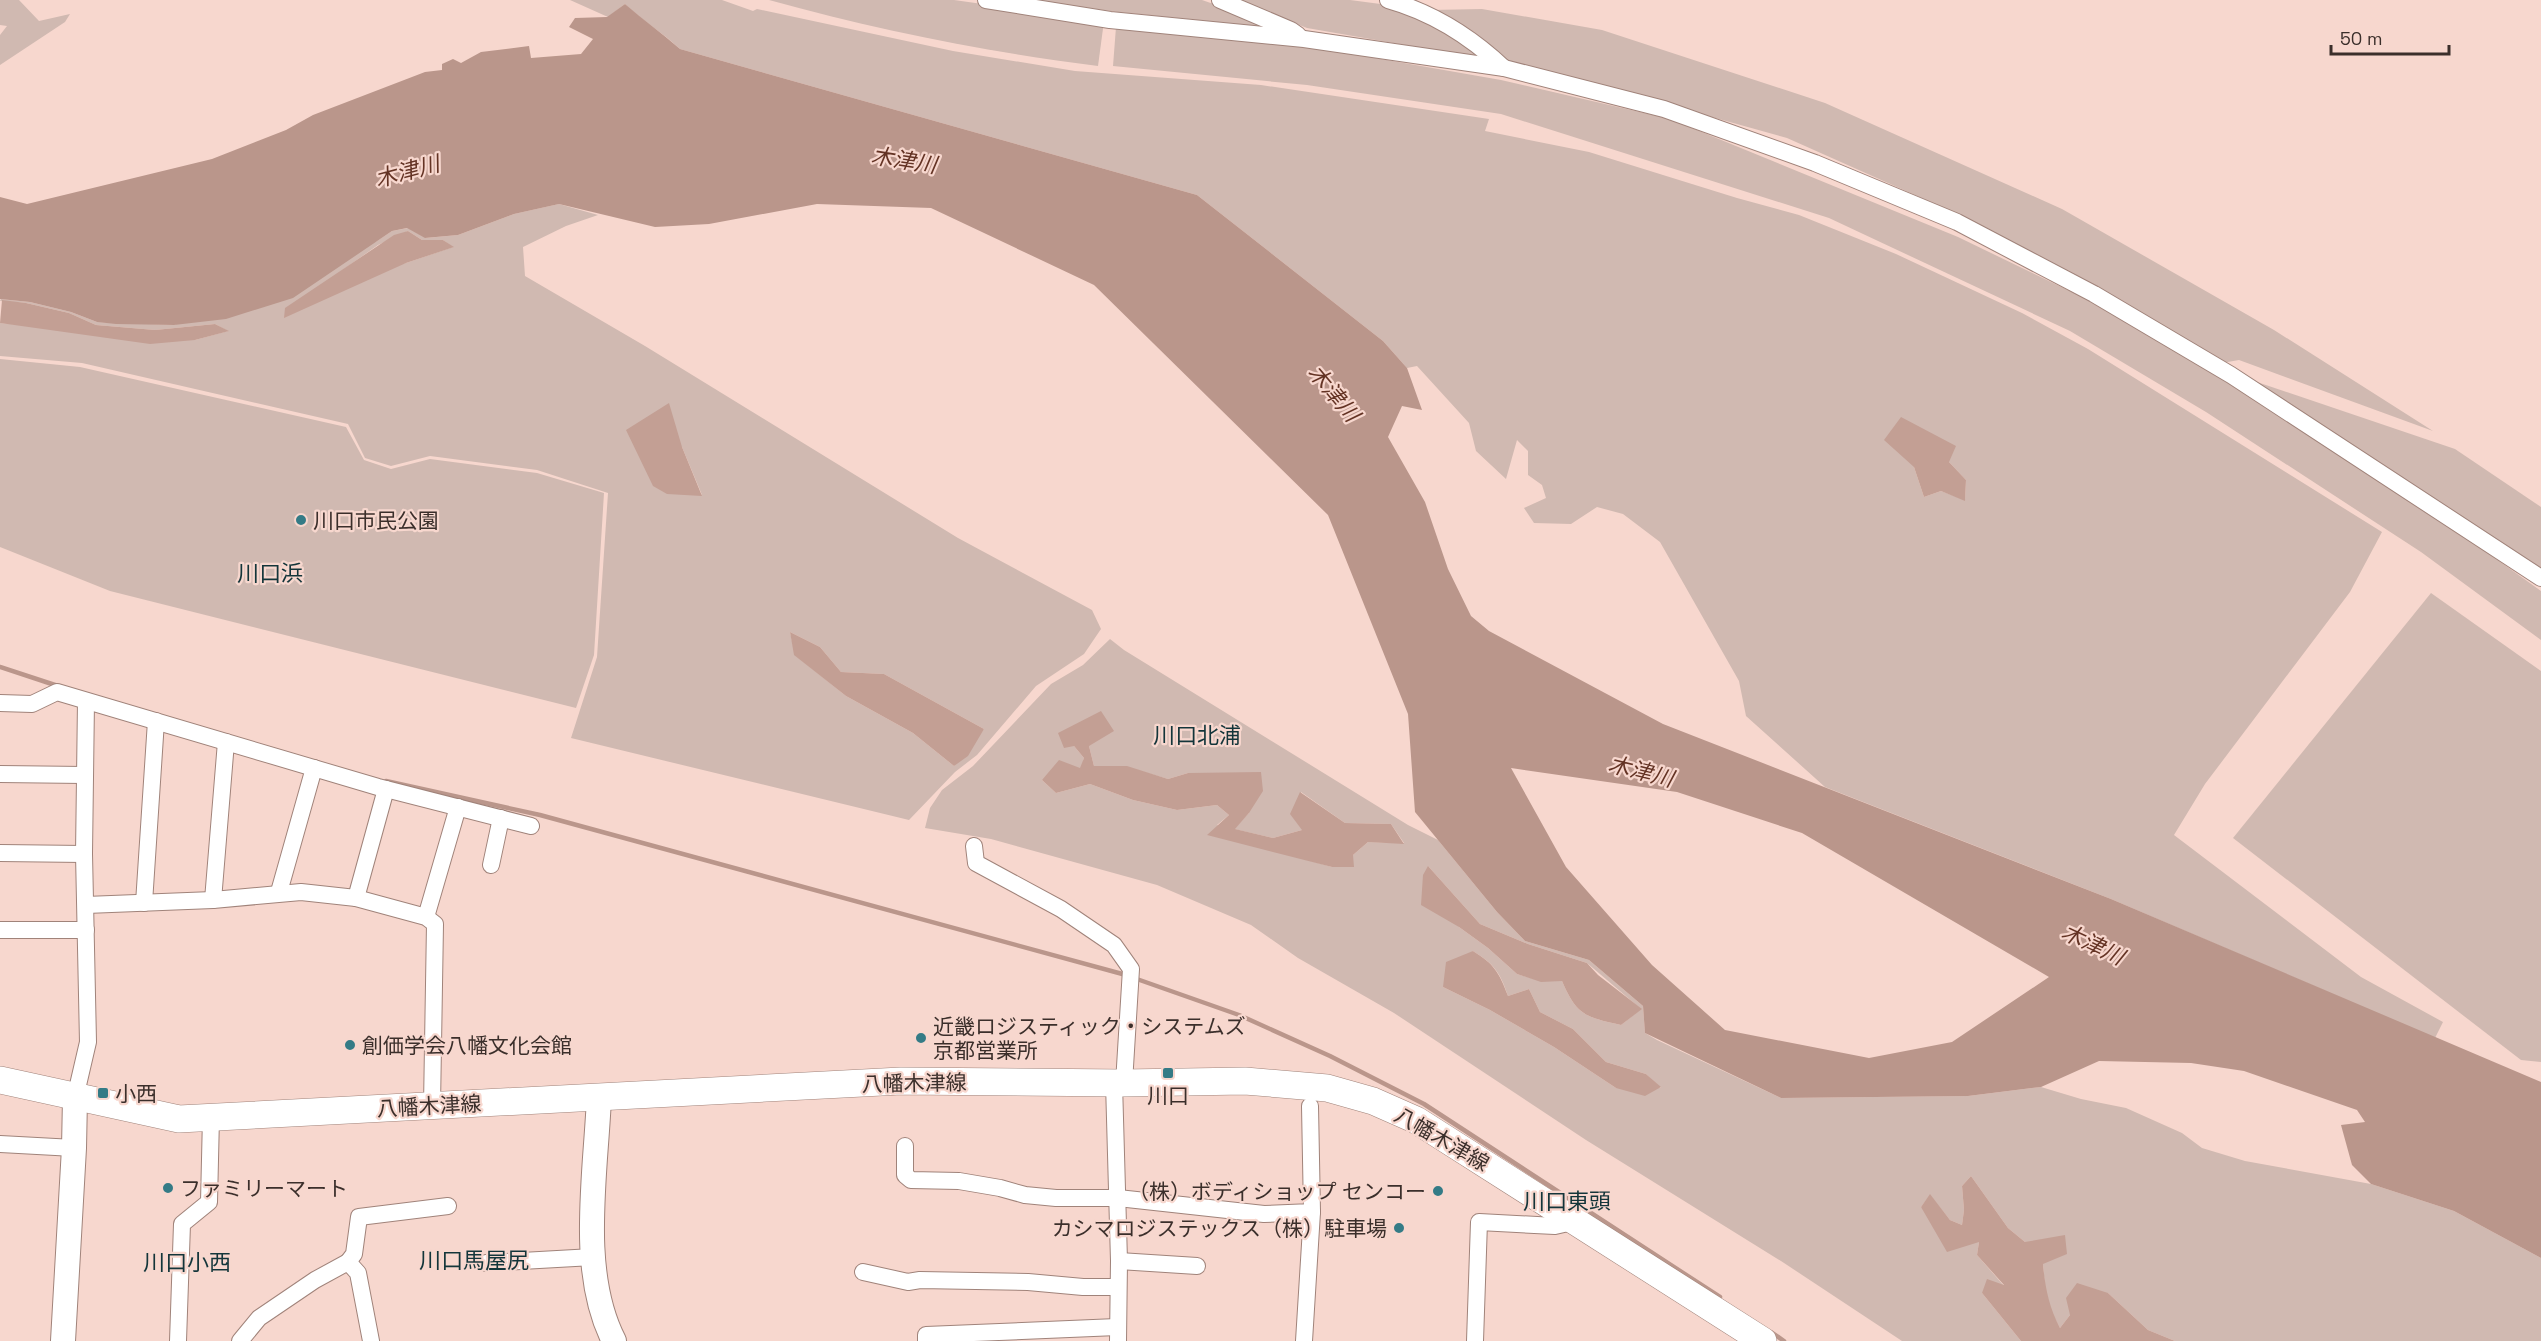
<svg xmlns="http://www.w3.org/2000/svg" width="2541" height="1341" viewBox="0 0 2541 1341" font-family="'Space Grotesk','Noto Sans JP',sans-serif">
  <rect width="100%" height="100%" fill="#f7d7ce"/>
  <!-- green -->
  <g fill="#d0b9b1" fill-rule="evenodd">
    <polygon points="0,0 19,0 39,21 70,14 65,22 0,65 0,35 7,26 0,25"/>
    <path d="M 570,0 L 722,0 L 753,11 L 757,9 L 953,51 L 1075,71 L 1261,85 L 1489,119 L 1485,131 L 1589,152 L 1737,198 L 1799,215 L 1896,254 L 2022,313 L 2088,349 L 2382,532 L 2350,592 L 2205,784 L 2174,835 L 2361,977 L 2443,1022 L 2435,1038 L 2111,899 L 1825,787 L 1746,716 L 1739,681 L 1660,542 L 1623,514 L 1597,507 L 1571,524 L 1534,523 L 1524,508 L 1546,498 L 1542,485 L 1528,475 L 1528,451 L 1517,440 L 1506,479 L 1476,451 L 1469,423 L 1417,366 L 1407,368 L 1383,341 L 1197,195 L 680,49 C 663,33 643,21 625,4 L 608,17 ZM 1949,462 L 1966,480 L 1965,500 L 1941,491 L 1924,497 L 1914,467 Z"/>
    <path d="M 769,0 L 954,0 L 1104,21 L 1098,66 C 986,52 877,30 769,0 Z"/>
    <polygon points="1032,0 1202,0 1286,29 1118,12"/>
    <polygon points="1236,0 1350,0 1388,5 1461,39 1485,59 1307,28"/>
    <polygon points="1482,9 1602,30 1825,103 2062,209 2274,330 2433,431 2239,360 2222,363 1962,216 1787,138 1507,60 1475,33 1430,10"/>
    <polygon points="1116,27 1307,46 1501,80 1670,119 1958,237 2082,297 2222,378 2439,518 2541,591 2541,640 2421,552 2206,412 2070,331 1829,218 1501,114 1307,85 1113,66"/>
    <path d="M 559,204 L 598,215 L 566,226 L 523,247 L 525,276 L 645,346 L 958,538 L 1092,610 L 1101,629 L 1084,654 L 1036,686 L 977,755 L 955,772 L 909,820 L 571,738 L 597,657 L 608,493 L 537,470 L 430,456 L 391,466 L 365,458 L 348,424 L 82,363 L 0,356 L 0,323 L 195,340 L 228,331 L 215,324 L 155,330 L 96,325 L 69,313 L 26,303 L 0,301 L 1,299 L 30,302 L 71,312 L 97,322 L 174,325 L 377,241 L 392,231 L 408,228 L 426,238 L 458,235 L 514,214 ZM 408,231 L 422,240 L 443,240 L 453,247 L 406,263 L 337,274 L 378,245 ZM 627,430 L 682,447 L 702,495 ZM 790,632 L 820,647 L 841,672 L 884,674 L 984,729 L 954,766 L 913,733 L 846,696 L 795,655 Z"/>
    <polygon points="0,359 80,367 346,427 364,460 391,469 430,459 537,473 604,493 594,655 576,708 110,591 0,547"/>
    <polygon points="2254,381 2455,449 2541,507 2541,568"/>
    <polygon points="2431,593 2541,671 2541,1062 2521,1060 2233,838"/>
    <path d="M 1110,639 L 1124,650 L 1408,825 L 1438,840 L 1497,912 L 1525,941 L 1589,960 L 1643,1006 L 1645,1033 L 1657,1040 L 1781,1098 L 1968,1096 L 2041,1087 L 2081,1099 L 2126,1108 L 2182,1133 L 2202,1148 L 2245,1161 L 2371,1184 L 2454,1211 L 2541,1258 L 2541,1341 L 2175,1341 L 2148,1330 L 2108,1293 L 2070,1315 L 2060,1328 L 2051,1311 L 2045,1287 L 2043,1264 L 2025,1242 L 2008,1228 L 1971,1176 L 1962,1186 L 1964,1210 L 1962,1225 L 1950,1220 L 1930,1195 L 1921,1207 L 1979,1242 L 1977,1255 L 2005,1287 L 1982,1293 L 2021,1341 L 1902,1341 L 1781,1261 L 1586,1140 L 1394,1013 L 1298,958 L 1251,925 L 1157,885 L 991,839 L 925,828 L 930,808 L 942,790 L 973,766 L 1051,684 L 1083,665 ZM 1074,746 L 1089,746 L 1094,766 L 1127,767 L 1168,779 L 1188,773 L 1249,813 L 1234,829 L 1273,838 L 1302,830 L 1301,792 L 1345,823 L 1391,824 L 1404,843 L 1368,842 L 1353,855 L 1332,867 L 1283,853 L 1217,825 L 1229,815 L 1217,805 L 1177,810 L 1133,800 L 1090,784 L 1056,793 L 1042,780 L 1081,769 L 1084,758 ZM 1428,866 L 1480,924 L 1528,944 L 1587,963 L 1641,1009 L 1621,1025 C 1586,1017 1577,1016 1562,981 L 1541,981 L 1517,974 L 1488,948 L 1459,927 ZM 1473,951 C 1494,964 1500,972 1508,996 L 1529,989 L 1540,1012 L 1573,1029 L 1606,1062 L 1646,1074 L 1661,1088 L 1616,1088 L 1554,1047 L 1490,1010 L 1443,987 Z"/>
  </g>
  <!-- forest -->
  <g fill="#c39f94">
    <polygon points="408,231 422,240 443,240 454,247 406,263 284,318 285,308 394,235"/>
    <polygon points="2,300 26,303 69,313 96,325 155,330 215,324 229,331 195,340 150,344 0,323"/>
    <polygon points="669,403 682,447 702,496 667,494 653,486 626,430"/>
    <polygon points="1901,417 1956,446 1949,462 1966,480 1965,501 1941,491 1924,497 1914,467 1884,440"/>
    <polygon points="790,632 820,647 841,672 884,674 984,729 968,756 954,766 913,733 846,696 794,655"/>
    <polygon points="1101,711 1114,731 1089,746 1094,766 1127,766 1168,779 1188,773 1261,772 1263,791 1249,813 1235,829 1273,838 1302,830 1290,814 1300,792 1345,823 1391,824 1404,844 1368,842 1353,855 1354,867 1332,867 1207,835 1229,815 1217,805 1177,810 1133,800 1090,784 1056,793 1042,780 1059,760 1080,768 1084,758 1074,746 1064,748 1058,733"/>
    <path d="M 1428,866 L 1480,924 L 1528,944 L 1587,963 L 1598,975 L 1642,1009 L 1621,1025 C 1586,1017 1577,1016 1562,981 L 1541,982 L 1517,974 L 1488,948 L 1459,927 L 1421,905 L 1423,875 Z"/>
    <path d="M 1473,951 C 1494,964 1499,972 1508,996 L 1529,989 L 1540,1012 L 1573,1029 L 1606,1062 L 1646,1074 L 1661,1087 L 1645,1096 L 1616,1088 L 1554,1047 L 1490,1010 L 1443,987 L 1446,962 Z"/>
    <path d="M 1971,1176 L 2008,1228 L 2025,1242 L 2065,1235 L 2067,1254 L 2043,1264 C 2045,1287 2049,1307 2060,1328 L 2070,1315 L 2066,1298 L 2077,1283 L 2108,1293 L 2148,1330 L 2175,1341 L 2021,1341 L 1982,1293 L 1987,1279 L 2004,1285 L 1977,1255 L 1979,1242 L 1947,1252 L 1921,1207 L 1930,1194 L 1950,1220 L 1962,1225 L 1964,1210 L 1962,1186 Z"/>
  </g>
  <!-- water -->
  <path fill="#ba968b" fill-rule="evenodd" d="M 625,4 C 643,20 662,33 680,49 L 1197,195 L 1383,341 L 1407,368 L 1422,410 L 1402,406 L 1388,437 L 1425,502 L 1448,569 L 1471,616 L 1489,631 L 1663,724 L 2111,899 L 2541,1082 L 2541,1258 L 2454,1211 L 2371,1184 L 2352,1165 L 2341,1125 L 2365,1122 L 2357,1110 L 2244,1071 L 2191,1063 L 2099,1061 L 2041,1087 L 1968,1096 L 1781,1098 L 1645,1033 L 1643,1006 L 1589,960 L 1525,941 L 1497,912 L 1415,812 L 1408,714 L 1328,515 L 1094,285 L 931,208 L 817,204 L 709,224 L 655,227 L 559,204 L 514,214 L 458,235 L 425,238 L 407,228 L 392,231 L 293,298 L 226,319 L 174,325 L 116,324 L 97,322 L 71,312 L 30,302 L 0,299 L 0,197 L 27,204 L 212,159 L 286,130 L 313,115 L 425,72 L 442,70 L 442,64 L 453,59 L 461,63 L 481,52 L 529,46 L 531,58 L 581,54 L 593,39 L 569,27 L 575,18 L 607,17 ZM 1511,768 L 1677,792 L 1802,833 L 2049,977 L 1952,1042 L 1869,1058 L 1725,1030 L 1652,965 L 1566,867 Z"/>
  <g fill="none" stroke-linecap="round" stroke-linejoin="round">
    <!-- stream -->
    <g stroke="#ba968b" stroke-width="4.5">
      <polyline points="0,667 58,686"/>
      <polyline points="386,781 540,815 1126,975"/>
      <polyline points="1134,978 1239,1015 1330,1056 1424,1104 1720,1297"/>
      <polyline points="1771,1332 1784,1341"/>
    </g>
    <!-- street casing -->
    <g stroke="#a0837a" stroke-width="18">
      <g id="street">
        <polyline points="986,0 1110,20 1304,39 1504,68 1664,109 1815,163 1957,222 2094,294 2231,375 2541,578"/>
        <polyline points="1220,0 1291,30 1298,35"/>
        <path d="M 1388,0 C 1431,12 1471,37 1504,68"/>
        <polyline points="0,703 32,704 57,692 378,787 531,826"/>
        <polyline points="0,774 84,775"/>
        <polyline points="974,846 976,863 1061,909 1114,945 1131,969 1124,1083"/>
        <polyline points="0,853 84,854"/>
        <polyline points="491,865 501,818"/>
        <polyline points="279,892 314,768"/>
        <polyline points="356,898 386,789"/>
        <polyline points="213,900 226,742"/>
        <polyline points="144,903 156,721"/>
        <polyline points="86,905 213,900 301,892 356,898 426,917 435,924 432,1106"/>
        <polyline points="426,917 458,807"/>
        <polyline points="0,930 86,930"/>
        <polyline points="1114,1083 1119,1261 1118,1341"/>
        <polyline points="75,1098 88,1042 84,854 86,701"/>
        <polyline points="0,1144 74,1148"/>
        <polyline points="905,1146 905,1175 911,1180 959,1181 1000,1188 1025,1195 1056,1198 1118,1198 1264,1214 1312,1212 1310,1106"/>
        <polyline points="1119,1261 1197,1266"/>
        <polyline points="348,1262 354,1254 359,1217 448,1206"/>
        <polyline points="486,1263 593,1257"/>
        <polyline points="863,1272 908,1282 920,1280 1028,1282 1083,1287 1118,1287"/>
        <polyline points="178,1341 182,1224 209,1202 211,1117"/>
        <polyline points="240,1341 259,1318 315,1280 348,1262 358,1273 371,1341"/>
        <polyline points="926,1341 926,1335 1117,1327"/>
        <polyline points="1304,1341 1312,1212"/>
        <polyline points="1475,1341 1479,1222 1555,1226 1577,1221"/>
      </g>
    </g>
    <!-- secondary casing -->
    <g stroke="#a0837a" stroke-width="26">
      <g id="secondary">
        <path d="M 599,1097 C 596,1173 578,1271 614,1341"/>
        <polyline points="63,1341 74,1148 75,1098"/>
      </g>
    </g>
    <!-- primary casing -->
    <g stroke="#a0837a" stroke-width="28">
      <polyline id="primary" points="0,1080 179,1119 901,1081 1124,1083 1245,1081 1327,1088 1373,1101 1416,1120 1763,1341"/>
    </g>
    <!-- street -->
    <use href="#street" stroke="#fff" stroke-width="16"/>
    <!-- secondary -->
    <use href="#secondary" stroke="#fff" stroke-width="24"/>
    <!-- primary -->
    <use href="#primary" stroke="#fff" stroke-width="27"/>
  </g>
  <!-- markers -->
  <g fill="#347b86" stroke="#f7d7ce" stroke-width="2">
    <circle cx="301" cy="520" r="6"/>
    <circle cx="921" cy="1038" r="6"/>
    <circle cx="350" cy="1045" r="6"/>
    <rect x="1162" y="1067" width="12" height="12" rx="3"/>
    <rect x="97" y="1087" width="12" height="12" rx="3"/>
    <circle cx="168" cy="1188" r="6"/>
    <circle cx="1438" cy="1191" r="6"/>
    <circle cx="1399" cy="1228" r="6"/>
  </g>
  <g text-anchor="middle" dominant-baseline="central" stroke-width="4.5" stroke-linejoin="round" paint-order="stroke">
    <!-- poi labels -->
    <g font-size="21" fill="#3b2f2b" stroke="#f7d7ce" text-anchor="start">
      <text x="313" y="520">川口市民公園</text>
      <text x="933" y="1026">近畿ロジスティック・システムズ<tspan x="933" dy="24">京都営業所</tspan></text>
      <text x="362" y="1045">創価学会八幡文化会館</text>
      <text x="115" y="1093">小西</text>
      <text x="1168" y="1095" text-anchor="middle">川口</text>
      <text x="180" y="1188">ファミリーマート</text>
      <text x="1426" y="1191" text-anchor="end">（株）ボディショップ センコー</text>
      <text x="1387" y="1228" text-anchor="end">カシマロジステックス（株）駐車場</text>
    </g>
    <!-- street labels -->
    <g font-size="21" fill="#3b2f2b" stroke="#f7d7ce">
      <text transform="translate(914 1083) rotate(-1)">八幡木津線</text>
      <text transform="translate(429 1106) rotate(-3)">八幡木津線</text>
      <text transform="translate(1442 1139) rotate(30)">八幡木津線</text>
    </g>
    <!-- water labels -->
    <g font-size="22" font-style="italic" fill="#643324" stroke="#f7d7ce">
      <text transform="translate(904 160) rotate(9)">木津川</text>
      <text transform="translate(407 171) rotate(-15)">木津川</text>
      <text transform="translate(1334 393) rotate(50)">木津川</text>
      <text transform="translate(1641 771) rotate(14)">木津川</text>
      <text transform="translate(2093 944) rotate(25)">木津川</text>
    </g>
    <!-- neighbourhood labels -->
    <g font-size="22" fill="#13353a" stroke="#f7d7ce">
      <text x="270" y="573">川口浜</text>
      <text x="1197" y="735">川口北浦</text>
      <text x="1567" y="1201">川口東頭</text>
      <text x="474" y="1260">川口馬屋尻</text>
      <text x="187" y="1262">川口小西</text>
    </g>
  </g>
  <!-- scale -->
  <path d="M2331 45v9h118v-9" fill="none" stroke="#3b2f2b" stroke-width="3"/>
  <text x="2340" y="45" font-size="18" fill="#3b2f2b" stroke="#f7d7ce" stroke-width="4.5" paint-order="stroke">50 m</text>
</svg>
